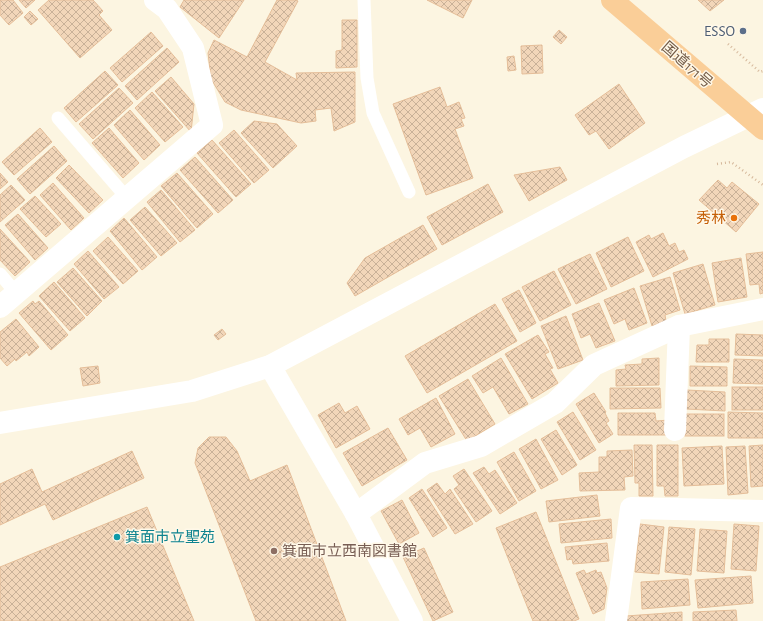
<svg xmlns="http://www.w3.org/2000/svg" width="763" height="621" viewBox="0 0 763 621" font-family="'Alegreya Sans','Noto Sans JP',sans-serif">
  <defs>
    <pattern id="building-cross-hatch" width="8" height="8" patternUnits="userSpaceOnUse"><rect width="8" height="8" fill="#f2d6b9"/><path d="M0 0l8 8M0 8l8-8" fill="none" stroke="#c9b198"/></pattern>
  </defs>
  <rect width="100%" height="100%" fill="#fcf5e1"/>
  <!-- building -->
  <g fill="url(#building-cross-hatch)" stroke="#e5be99">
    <polygon points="0,0 13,0 23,13 9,25 0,15"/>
    <polygon points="19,0 35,0 26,8"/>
    <polygon points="49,0 93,0 103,11 99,15 112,30 80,58 38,10"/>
    <polygon points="184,0 244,0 219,38 180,7"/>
    <polygon points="277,0 296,0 298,1 265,62 297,80 296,73 355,72 355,122 334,131 331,108 315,110 316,121 301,123 241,110 225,102 211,79 208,53 214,40 247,57"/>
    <polygon points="427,0 472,0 463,18"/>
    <polygon points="698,0 724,0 710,11"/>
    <polygon points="30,11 38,19 31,25 24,17"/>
    <polygon points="342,20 357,20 357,67 336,68 336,51 342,50"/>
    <polygon points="559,30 567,37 561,44 553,37"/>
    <polygon points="151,32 163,46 122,82 110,68"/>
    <polygon points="542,45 543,73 522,74 521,46"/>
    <polygon points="167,48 179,62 137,100 125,86"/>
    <polygon points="514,56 516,70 508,71 507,57"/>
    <polygon points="105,71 118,85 76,122 64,108"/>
    <polygon points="171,77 194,104 191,132 155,91"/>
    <polygon points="619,84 645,123 609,149 596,131 589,135 575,115"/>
    <polygon points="440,87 447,107 459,102 465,118 461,119 464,126 455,129 473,178 426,195 393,104"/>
    <polygon points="119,88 133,103 93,139 79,124"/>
    <polygon points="152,92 183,127 165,142 135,108"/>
    <polygon points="130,110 160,145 144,160 114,125"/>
    <polygon points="254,121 277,124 297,146 273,168 241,133"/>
    <polygon points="40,128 52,142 14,175 2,162"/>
    <polygon points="109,128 139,163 123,178 92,143"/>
    <polygon points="234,130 269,170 254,183 219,143"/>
    <polygon points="212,140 251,184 236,197 197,153"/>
    <polygon points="54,146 67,161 30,194 17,179"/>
    <polygon points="195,157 233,200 218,213 180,170"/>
    <polygon points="69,165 103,200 89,213 56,178"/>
    <polygon points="560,167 567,180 529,201 514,175"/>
    <polygon points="0,173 8,182 0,189"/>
    <polygon points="177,173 213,214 197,228 161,186"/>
    <polygon points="718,180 727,188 732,182 759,204 736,232 699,200"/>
    <polygon points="53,183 84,218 71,230 40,195"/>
    <polygon points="488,184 503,212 442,245 427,217"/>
    <polygon points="11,185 25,200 0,222 0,195"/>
    <polygon points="161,190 195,230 180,242 147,202"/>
    <polygon points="35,196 61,224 46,237 20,209"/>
    <polygon points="145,207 177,243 161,256 130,220"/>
    <polygon points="18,214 48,248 35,260 5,225"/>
    <polygon points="124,218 157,257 142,270 110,231"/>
    <polygon points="423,225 437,249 355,296 347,283 365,258"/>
    <polygon points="0,229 30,262 15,276 0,260"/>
    <polygon points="663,233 669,246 675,243 679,252 684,250 688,259 653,277 636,242 649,235 651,239"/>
    <polygon points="108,237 138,271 123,284 93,251"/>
    <polygon points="628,237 644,271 611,287 596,253"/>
    <polygon points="88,251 119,287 104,299 74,264"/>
    <polygon points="763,252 763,293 760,294 759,284 750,285 746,254"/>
    <polygon points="590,254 607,289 576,304 558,269"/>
    <polygon points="741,258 747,297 718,302 712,263"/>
    <polygon points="703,264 715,305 685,314 673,273"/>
    <polygon points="73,268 102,301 87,316 57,282"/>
    <polygon points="554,271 571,305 540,321 522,287"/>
    <polygon points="670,277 680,310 665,315 666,321 652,326 640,286"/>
    <polygon points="54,282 85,318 70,331 39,296"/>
    <polygon points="634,288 647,323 629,330 625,319 614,324 604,300"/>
    <polygon points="519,290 536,323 520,332 502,299"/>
    <polygon points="33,301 35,304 39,301 68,335 51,350 19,313"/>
    <polygon points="599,303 615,341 596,348 590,334 581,338 572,314"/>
    <polygon points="495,304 517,341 427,393 405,356"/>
    <polygon points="566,316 583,360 558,369 541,326"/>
    <polygon points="16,319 39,347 29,356 27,352 16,361 15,359 7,366 0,358 0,332"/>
    <polygon points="222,329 226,334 218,340 214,335"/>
    <polygon points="736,334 763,335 763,356 735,355"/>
    <polygon points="538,335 549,352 545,354 553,368 550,369 558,383 532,399 505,354"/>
    <polygon points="709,339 729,339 729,362 696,362 697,345 709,345"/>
    <polygon points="501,358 528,404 509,414 493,387 483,393 472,376"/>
    <polygon points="659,358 659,385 616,386 616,370 626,369 625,365 642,364 642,359"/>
    <polygon points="734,359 763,360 763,384 733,383"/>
    <polygon points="98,366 100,383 83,386 80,368"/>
    <polygon points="690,366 727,367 727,386 690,386"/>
    <polygon points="468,379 495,424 467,441 439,396"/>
    <rect x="732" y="387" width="31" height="23"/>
    <polygon points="610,388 660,388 661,408 610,409"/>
    <polygon points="687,390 725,392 725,411 686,409"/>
    <polygon points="594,393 606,412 605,413 609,421 606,423 613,434 599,443 576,404"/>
    <polygon points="436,398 455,434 431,447 420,428 408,435 399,419"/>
    <polygon points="339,403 345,413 357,406 370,429 336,448 318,415"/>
    <polygon points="573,412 596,450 580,460 557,422"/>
    <polygon points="728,412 763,413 763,438 728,438"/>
    <polygon points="618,413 655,413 656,421 669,420 669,435 618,435"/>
    <rect x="685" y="414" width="39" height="22"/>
    <polygon points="388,428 407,460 362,486 343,453"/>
    <polygon points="556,430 577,465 562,475 541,439"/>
    <polygon points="209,437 226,437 237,451 250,481 287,465 346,621 256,621 195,463 198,448"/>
    <polygon points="536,439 558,480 541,489 519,449"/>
    <polygon points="634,445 652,445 653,496 639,496 639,483 635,483"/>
    <polygon points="657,445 678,445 678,496 665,496 664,486 657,486"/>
    <polygon points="763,445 763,486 751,487 749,446"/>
    <polygon points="722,446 724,484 684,486 682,448"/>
    <polygon points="745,446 748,493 728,495 726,447"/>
    <polygon points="632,450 633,476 624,477 625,490 580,491 579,473 599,472 599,457 607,457 607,451"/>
    <polygon points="132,451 144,478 53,520 45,504 0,525 0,484 32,469 42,492"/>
    <polygon points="514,452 536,491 519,501 497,462"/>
    <polygon points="484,467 489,474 495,470 517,503 500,514 473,473"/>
    <polygon points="464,469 492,511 476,522 454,489 459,485 453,476"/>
    <polygon points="437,483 445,494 450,489 473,524 455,534 427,490"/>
    <polygon points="422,489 447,528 433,537 409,498"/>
    <polygon points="597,495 600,516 549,522 546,501"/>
    <polygon points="402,500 419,533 399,544 381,511"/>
    <polygon points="147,507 194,621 0,621 0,567"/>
    <polygon points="536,512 579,619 574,621 533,621 496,528"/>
    <polygon points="611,519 612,538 561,543 559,524"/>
    <polygon points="640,524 664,527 659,574 635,572"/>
    <polygon points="734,524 759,526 756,571 731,569"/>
    <polygon points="669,527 695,529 691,575 665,572"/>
    <polygon points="700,529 727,531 724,573 697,571"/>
    <polygon points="607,543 609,561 573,564 572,559 567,560 565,547"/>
    <polygon points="424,548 453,612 433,621 403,557"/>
    <polygon points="584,570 586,574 596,570 597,573 601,572 607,588 604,609 593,614 576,573"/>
    <polygon points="751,576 753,603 698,608 695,580"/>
    <polygon points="688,579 690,605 642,609 641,582"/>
    <polygon points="736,610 737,621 693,621 693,612"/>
    <polygon points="682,612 682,621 626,621 626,616"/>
  </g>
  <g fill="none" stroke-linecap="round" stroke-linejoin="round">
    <!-- path -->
    <g stroke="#d6b99c" stroke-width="2.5" stroke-dasharray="1 3" stroke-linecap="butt">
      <polyline points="728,44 760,72 763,71"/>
      <polyline points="717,164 731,162 763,185"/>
    </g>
    <!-- service -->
    <g stroke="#fff" stroke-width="13">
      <polyline points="364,0 367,78 373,113 409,192"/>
      <polyline points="58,118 127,198"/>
      <polyline points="0,274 16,293"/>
    </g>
    <!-- minor -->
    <g stroke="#fff" stroke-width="22">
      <polyline points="0,307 212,125 193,48 167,9 155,0"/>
      <polyline points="270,366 356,514 412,621"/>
      <polyline points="675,430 679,326"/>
      <polyline points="356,514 425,463 481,446 555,403 594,365 679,326 763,309"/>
      <polyline points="616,621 631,508 763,511"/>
    </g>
    <!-- tertiary -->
    <polyline stroke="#fff" stroke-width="22" points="0,423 192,391 270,366 684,147 763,109"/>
    <!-- trunk -->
    <polyline stroke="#face98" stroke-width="22" points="612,0 763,129"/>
  </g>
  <!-- markers -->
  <circle fill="#5c6f8a" stroke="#fff8e8" stroke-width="1.5" cx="743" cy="31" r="4"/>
  <circle fill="#e8710a" stroke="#fff8e8" stroke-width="1.5" cx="734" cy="218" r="4"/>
  <circle fill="#0f9aa8" stroke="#fff8e8" stroke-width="1.5" cx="117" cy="537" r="4"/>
  <circle fill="#8d6e63" stroke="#fff8e8" stroke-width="1.5" cx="274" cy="551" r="4"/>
  <g text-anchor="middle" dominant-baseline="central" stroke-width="3" stroke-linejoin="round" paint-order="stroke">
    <!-- service labels -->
    <g font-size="15" fill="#4e5e75" stroke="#fff8e8" text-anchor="end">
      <text x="735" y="31">ESSO</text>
    </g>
    <!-- street labels -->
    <g font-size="15" fill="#745c48" stroke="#fff8e8">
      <text transform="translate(687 65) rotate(41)">国道171号</text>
    </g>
    <!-- food labels -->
    <g font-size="15" fill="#c56008" stroke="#fff8e8" text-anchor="end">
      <text x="726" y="218">秀林</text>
    </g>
    <!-- culture labels -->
    <g font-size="15" fill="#0d838f" stroke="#fff8e8" text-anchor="start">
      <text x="125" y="537">箕面市立聖苑</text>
    </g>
    <!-- education labels -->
    <g font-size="15" fill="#785e54" stroke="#fff8e8" text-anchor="start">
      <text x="282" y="551">箕面市立西南図書館</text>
    </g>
  </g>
</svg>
